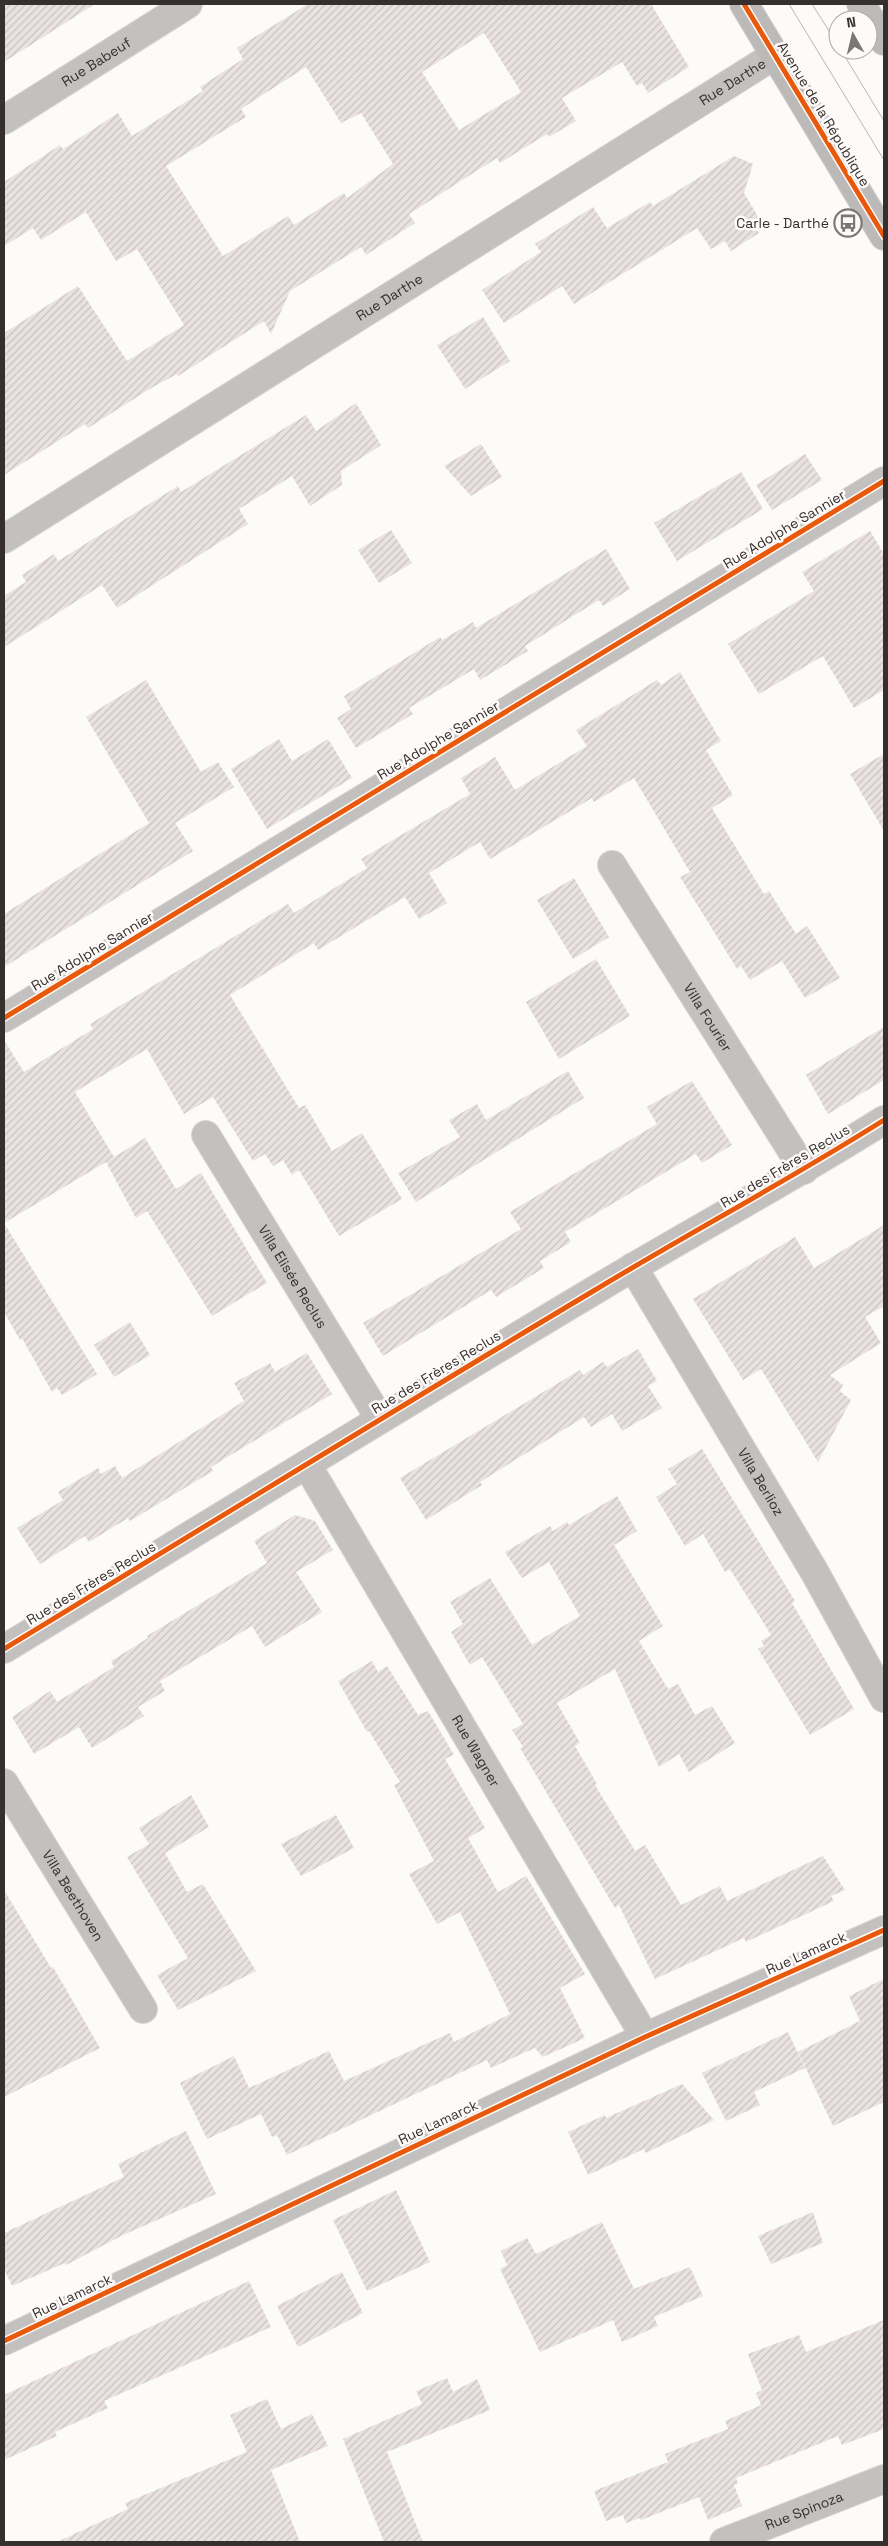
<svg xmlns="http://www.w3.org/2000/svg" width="888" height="2546" viewBox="0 0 888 2546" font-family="'Space Grotesk',sans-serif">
  <defs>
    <pattern id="building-hatch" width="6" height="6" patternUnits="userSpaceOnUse" patternTransform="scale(1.25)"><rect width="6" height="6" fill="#e9e2e1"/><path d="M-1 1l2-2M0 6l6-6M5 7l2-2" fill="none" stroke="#c8c2c1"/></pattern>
  </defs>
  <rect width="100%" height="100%" fill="#fcfbfa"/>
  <!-- building -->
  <g fill="url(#building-hatch)" fill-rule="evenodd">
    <polygon points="4,4 95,4 4,62"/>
    <path d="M 308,4 L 651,4 L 689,67 L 648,93 L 642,83 L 637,86 L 622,62 L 562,98 L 576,121 L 549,137 L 547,134 L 500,163 L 497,158 L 409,214 L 415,223 L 366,255 L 361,247 L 290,291 L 271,334 L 264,321 L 178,376 L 177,374 L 153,387 L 88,428 L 85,424 L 4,475 L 4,333 L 78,286 L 127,361 L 184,325 L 137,249 L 116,261 L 86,212 L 41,240 L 33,228 L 4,246 L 4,182 L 60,145 L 63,149 L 118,113 L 132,136 L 203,91 L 200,87 L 243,59 L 237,48 ZM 484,33 L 521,92 L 459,130 L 422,72 ZM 306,67 L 341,123 L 361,113 L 393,164 L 347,198 L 344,193 L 294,225 L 288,216 L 223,256 L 166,166 L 246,117 L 241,109 Z"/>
    <polygon points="734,156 753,164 744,193 760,220 753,224 759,233 731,251 725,241 711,249 697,228 574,304 562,286 504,323 482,290 541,252 535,244 593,207 607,228 650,202 653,206"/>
    <polygon points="483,317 510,361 465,389 437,345"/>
    <polygon points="356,403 381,445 341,471 342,485 310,506 292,476 239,509 248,524 117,608 102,585 4,647 4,596 26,582 22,575 54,554 58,561 178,486 181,492 306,415 316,431"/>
    <polygon points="481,444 502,477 471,496 444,466"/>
    <polygon points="805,454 822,480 772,510 756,485"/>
    <polygon points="741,472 763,509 677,561 654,523"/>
    <polygon points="391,530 412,563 379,583 358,550"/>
    <polygon points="870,531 884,554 884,690 854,708 823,656 759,694 728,644 814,591 802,572"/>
    <polygon points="606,549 630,589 603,606 599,600 525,646 528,651 480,680 474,669 409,708 413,714 356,748 337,718 351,709 344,696 440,637 442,640 473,622 476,628"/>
    <polygon points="680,672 721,741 706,750 733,795 712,808 764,894 769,891 796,934 807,926 840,978 805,998 782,961 750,980 741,966 737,969 680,877 690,872 634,778 594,802 592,798 490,859 480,842 429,873 447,903 419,919 405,897 318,950 314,943 230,995 299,1108 305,1105 332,1151 362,1133 402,1199 339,1236 299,1170 292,1175 283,1160 273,1166 265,1154 253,1161 213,1097 184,1114 147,1049 75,1092 114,1157 145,1138 176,1189 201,1173 267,1283 212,1316 147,1211 136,1218 106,1162 4,1223 97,1374 62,1395 57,1388 52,1392 22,1338 20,1340 4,1312 4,1040 24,1072 93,1029 90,1024 288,904 294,913 367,868 361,859 470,794 461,778 495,757 515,790 587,746 576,730 657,680 661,685"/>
    <polygon points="146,680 201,772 218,762 234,787 175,823 193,851 4,967 4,914 149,823 86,717"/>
    <polygon points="279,739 292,761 328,739 352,778 267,829 231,769"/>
    <polygon points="884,754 884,831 850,774"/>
    <polygon points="574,878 609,937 573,959 537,900"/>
    <polygon points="596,959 630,1016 559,1059 526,1002"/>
    <polygon points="884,1027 884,1080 828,1114 806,1075"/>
    <polygon points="568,1071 584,1098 416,1202 398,1173 460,1137 449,1120 477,1104 486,1120"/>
    <polygon points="692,1081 732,1145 702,1163 696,1154 565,1232 571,1242 540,1261 544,1268 496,1297 491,1290 383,1356 363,1323 521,1229 510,1212 657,1124 647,1107"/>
    <polygon points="884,1225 884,1306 865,1317 881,1343 830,1375 843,1385 840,1391 851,1400 818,1462 761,1369 743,1380 693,1299 795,1237 814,1268"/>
    <polygon points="130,1322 150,1355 114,1377 94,1345"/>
    <polygon points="638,1349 657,1381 648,1386 662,1408 622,1431 612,1414 591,1427 584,1417 480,1482 482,1485 426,1520 400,1478 580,1370 583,1375 603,1362 607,1367"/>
    <polygon points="307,1353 332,1394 211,1467 213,1471 130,1521 128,1518 89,1542 85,1536 40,1564 17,1528 63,1500 58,1492 98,1468 101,1474 115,1466 122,1478 244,1401 234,1383 270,1363 275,1372"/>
    <polygon points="702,1449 795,1601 792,1603 854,1709 810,1735 758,1649 764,1646 761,1641 771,1635 730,1569 725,1572 703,1534 685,1546 656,1497 677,1484 668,1469"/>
    <polygon points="617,1496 637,1531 614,1545 663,1626 639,1641 668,1689 678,1684 695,1715 712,1706 735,1743 689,1772 679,1754 659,1767 615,1669 557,1703 580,1743 575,1746 597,1784 595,1785 635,1851 645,1845 681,1905 720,1886 727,1901 823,1856 845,1890 831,1896 834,1901 746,1942 744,1938 655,1979 619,1905 615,1908 520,1748 523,1747 512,1730 523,1724 482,1657 470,1665 451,1632 463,1624 450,1602 490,1578 532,1645 580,1616 549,1562 522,1578 505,1552 550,1526 553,1531 567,1522 569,1525"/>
    <polygon points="295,1515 315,1521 333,1550 296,1572 322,1612 265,1647 252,1626 160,1681 165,1691 138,1707 144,1716 92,1748 79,1727 34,1754 12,1717 50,1691 57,1702 114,1667 111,1661 148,1638 147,1636 267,1563 254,1541"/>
    <polygon points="372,1661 378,1672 387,1666 418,1715 428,1711 454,1755 445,1759 485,1828 468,1838 498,1892 526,1876 585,1974 560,1988 585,2038 543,2057 535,2048 491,2068 487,2060 287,2155 277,2135 272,2137 261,2114 207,2139 180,2083 234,2056 249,2088 329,2051 344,2081 450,2033 454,2042 510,2014 460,1912 437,1924 409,1874 434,1861 394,1785 400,1782 369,1731 367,1732 338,1681"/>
    <polygon points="191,1795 209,1827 165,1853 187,1892 203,1884 256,1971 178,2010 157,1975 188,1958 127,1857 149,1844 139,1828"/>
    <polygon points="336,1815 354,1848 301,1876 281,1844"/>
    <polygon points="4,1890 51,1968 53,1967 100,2048 4,2097"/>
    <polygon points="884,1979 884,2102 833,2126 798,2052 860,2021 849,1996"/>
    <polygon points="788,2032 805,2068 754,2092 760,2105 726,2121 702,2073"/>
    <polygon points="682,2084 714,2120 646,2153 644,2149 588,2175 568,2132 605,2115 606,2118"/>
    <polygon points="186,2131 216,2194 121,2236 66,2265 65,2263 12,2286 4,2269 4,2233 124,2177 118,2164"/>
    <polygon points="396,2190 430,2262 367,2291 333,2220"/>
    <polygon points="813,2212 823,2243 771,2264 758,2236"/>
    <polygon points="602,2222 634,2289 690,2267 703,2296 654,2317 658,2326 622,2342 613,2320 540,2352 500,2269 507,2265 501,2251 527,2238 536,2254"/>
    <polygon points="342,2272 363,2313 298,2347 277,2306"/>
    <polygon points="249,2281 271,2327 104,2401 108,2408 55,2432 57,2436 4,2460 4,2395"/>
    <polygon points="884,2320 884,2429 842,2445 838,2436 736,2478 738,2484 734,2485 742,2506 708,2520 699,2497 641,2520 640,2518 626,2523 623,2515 606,2521 594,2491 668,2462 665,2454 728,2429 725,2421 761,2405 756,2393 762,2390 748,2354 799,2335 806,2352"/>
    <polygon points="447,2378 453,2392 477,2379 490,2410 387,2452 423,2542 384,2542 343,2439 422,2404 416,2391"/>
    <polygon points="267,2399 281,2429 312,2414 328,2446 271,2470 300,2542 57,2542 128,2509 125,2503 247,2452 230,2415"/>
  </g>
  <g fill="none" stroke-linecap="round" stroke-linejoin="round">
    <!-- street casing -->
    <g stroke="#d8d6d5" stroke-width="30">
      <g id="street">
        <path id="s1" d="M 4,120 L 188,4"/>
        <path id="s2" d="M 4,539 L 775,55"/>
        <path id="s3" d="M 612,865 L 804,1170"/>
        <polyline points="4,1018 884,481"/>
        <path id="s4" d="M 206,1135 L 380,1419"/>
        <path id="s5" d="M 633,1267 L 814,1571 L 884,1698"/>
        <path id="s6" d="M 307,1465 L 645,2037"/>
        <path d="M 4,1649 C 201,1529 397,1408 595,1290 C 691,1232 789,1180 884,1120"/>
        <path id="s7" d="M 4,1783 L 143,2009"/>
        <polyline points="4,2341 645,2037 884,1930"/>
        <path id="s8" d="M 724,2542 L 884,2479"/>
      </g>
    </g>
    <!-- primary casing -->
    <g stroke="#d8d6d5" stroke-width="30">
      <g id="primary">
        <polyline points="744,4 884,236"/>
        <polyline points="861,4 884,41"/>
      </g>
    </g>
    <!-- street -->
    <use href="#street" stroke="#c2c1bf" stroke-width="28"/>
    <!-- primary -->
    <use href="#primary" stroke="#bbbab8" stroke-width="28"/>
    <!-- tram -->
    <g stroke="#b8b7b5" stroke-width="1">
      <polyline points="789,4 884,160"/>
      <polyline points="812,4 838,45"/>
      <polyline points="841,50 884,121"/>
    </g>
    <!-- cycleway casing -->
    <g stroke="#fdfaf9" stroke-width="8">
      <g id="cycleway">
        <polyline points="744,4 884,236"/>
        <polyline points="4,1018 884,481"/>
        <path d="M 4,1649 C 201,1529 397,1408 595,1290 C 691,1232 789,1180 884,1120"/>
        <polyline points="4,2341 645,2037 884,1930"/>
      </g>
    </g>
    <!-- cycleway -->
    <use href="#cycleway" stroke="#e8590c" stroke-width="5"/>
  </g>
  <!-- icons -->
  <defs>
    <g id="bus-ring" transform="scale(1.4375)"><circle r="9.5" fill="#fdfaf9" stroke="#7b7775" stroke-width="1.5"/><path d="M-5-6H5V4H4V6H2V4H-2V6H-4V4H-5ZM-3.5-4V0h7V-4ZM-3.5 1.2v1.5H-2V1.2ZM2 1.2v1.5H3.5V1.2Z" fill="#7b7775"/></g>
  </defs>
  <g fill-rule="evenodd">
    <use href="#bus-ring" x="848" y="223"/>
  </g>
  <g text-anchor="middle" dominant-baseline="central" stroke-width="5" stroke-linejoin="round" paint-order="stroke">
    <!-- street labels -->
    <g font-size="14" fill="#35302d" stroke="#fdfaf9">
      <text stroke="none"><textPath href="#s1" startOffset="109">Rue Babeuf</textPath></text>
      <text stroke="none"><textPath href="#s2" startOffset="860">Rue Darthe</textPath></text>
      <text transform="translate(824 114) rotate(59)">Avenue de la République</text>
      <text stroke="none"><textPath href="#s2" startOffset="455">Rue Darthe</textPath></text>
      <text transform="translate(784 529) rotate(-31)">Rue Adolphe Sannier</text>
      <text transform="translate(438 740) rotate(-31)">Rue Adolphe Sannier</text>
      <text transform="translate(92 951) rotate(-31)">Rue Adolphe Sannier</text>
      <text stroke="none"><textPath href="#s3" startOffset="180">Villa Fourier</textPath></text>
      <text transform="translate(785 1166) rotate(-31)">Rue des Frères Reclus</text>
      <text stroke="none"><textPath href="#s4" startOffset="166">Villa Elisée Reclus</textPath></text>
      <text transform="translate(436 1372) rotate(-31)">Rue des Frères Reclus</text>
      <text stroke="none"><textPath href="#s5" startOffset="250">Villa Berlioz</textPath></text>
      <text transform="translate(91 1583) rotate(-31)">Rue des Frères Reclus</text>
      <text stroke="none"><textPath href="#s6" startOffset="332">Rue Wagner</textPath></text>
      <text stroke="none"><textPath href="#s7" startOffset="132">Villa Beethoven</textPath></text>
      <text transform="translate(806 1953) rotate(-24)">Rue Lamarck</text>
      <text transform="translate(438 2122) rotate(-25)">Rue Lamarck</text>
      <text transform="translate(72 2296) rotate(-25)">Rue Lamarck</text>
      <text stroke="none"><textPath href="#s8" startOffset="86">Rue Spinoza</textPath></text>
    </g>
    <!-- poi labels -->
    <g font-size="14" fill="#35302d" stroke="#fdfaf9" text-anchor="end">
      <text x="829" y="223">Carle - Darthé</text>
    </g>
  </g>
  <!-- border -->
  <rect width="888" height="2546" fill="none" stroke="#35302d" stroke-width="10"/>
  <!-- north arrow -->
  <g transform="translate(853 35) rotate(352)"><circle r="24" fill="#fdfaf9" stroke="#ada9a7"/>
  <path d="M0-4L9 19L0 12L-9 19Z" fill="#7b7775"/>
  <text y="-8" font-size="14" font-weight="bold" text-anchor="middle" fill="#35302d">N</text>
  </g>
</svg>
